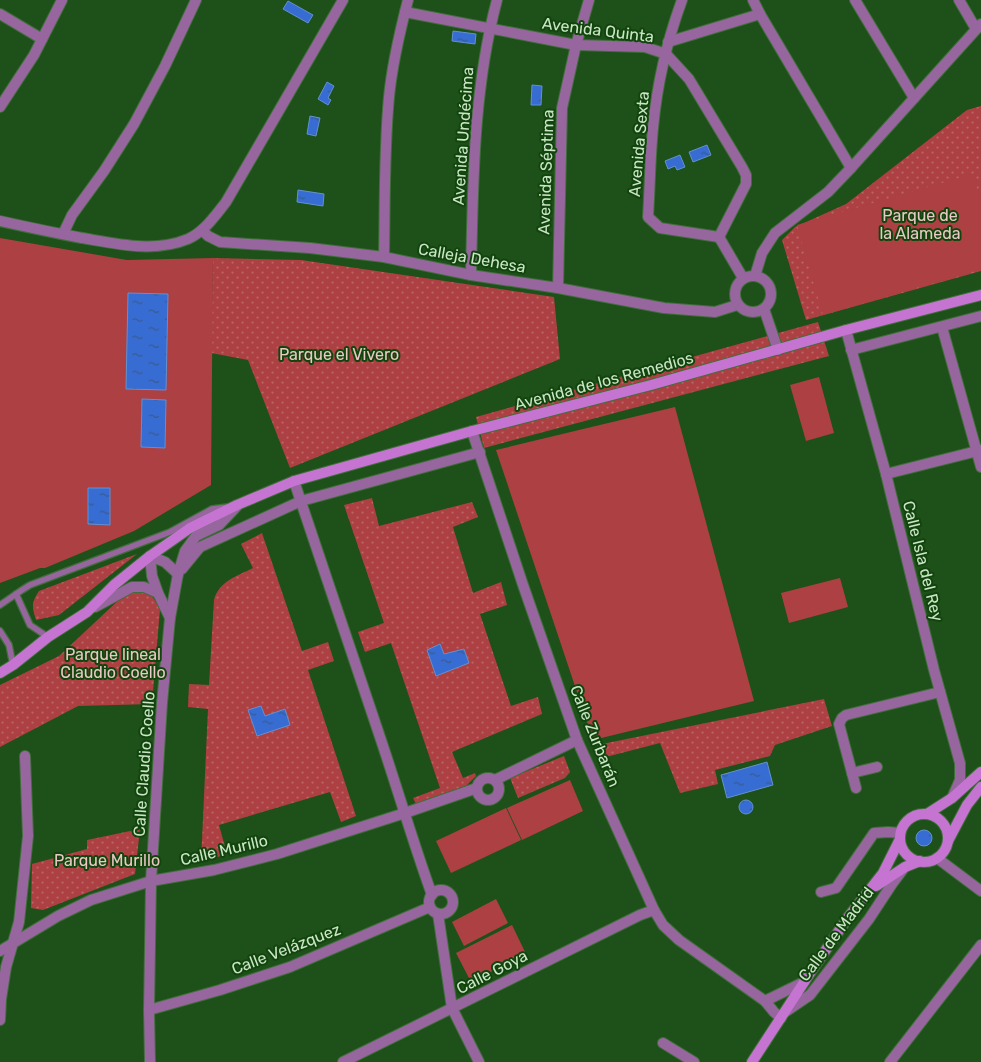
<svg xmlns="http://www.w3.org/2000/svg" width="981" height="1062" viewBox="0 0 981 1062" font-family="Rubik,sans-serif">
  <defs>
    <pattern id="grass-dots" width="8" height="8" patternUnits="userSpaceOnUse" patternTransform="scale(1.25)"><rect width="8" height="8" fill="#ad4043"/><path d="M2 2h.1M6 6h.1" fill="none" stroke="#ba6565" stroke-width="1.8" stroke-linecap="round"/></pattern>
    <pattern id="water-ripples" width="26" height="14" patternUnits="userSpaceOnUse" patternTransform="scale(1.25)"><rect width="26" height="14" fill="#376cd2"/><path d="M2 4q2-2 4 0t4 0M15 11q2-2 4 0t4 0" fill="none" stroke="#3a5a8e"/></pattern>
  </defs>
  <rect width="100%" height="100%" fill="#1e5019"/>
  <!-- grass -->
  <g fill="url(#grass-dots)">
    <polygon points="981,106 981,271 806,320 782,240 795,227 846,204 967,110"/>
    <polygon points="213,258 301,260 554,297 560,359 290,468 248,360 211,353"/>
    <polygon points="818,322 829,356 484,448 476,417"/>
    <polygon points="372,498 379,526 472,502 478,517 453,527 473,593 501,582 507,605 480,614 511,706 538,697 542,714 452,752 463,778 475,773 476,776 466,786 416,804 413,798 440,788 391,643 365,652 358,632 384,623 344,505"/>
    <path d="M 262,533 L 302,651 L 328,642 L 334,661 L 308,670 L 356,816 L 341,822 L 330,792 L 219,825 L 227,854 L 201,862 L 208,709 L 188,707 L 189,684 L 209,685 L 214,600 C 219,581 237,576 253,568 L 241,544 Z"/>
    <path d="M 137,554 L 59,615 L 36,620 C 32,607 31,603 39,591 Z"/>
    <path d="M 134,591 C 151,593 152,594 160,609 L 152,704 L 78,706 L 0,747 L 0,685 L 59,656 L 123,596 Z"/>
    <polygon points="824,699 832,726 775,745 770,756 715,770 718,784 680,793 660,743 602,758 597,745"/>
    <polygon points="564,756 570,772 565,778 518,798 510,778"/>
    <polygon points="140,829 135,874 43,910 31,908 32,864 87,849 87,840"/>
  </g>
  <!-- pitch -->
  <g fill="#ad4043">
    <polygon points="973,174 981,203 981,269 823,315 797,225"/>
    <polygon points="0,238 127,260 213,258 211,485 134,531 45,568 40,568 0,583"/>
    <polygon points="819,377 834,433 806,441 790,385"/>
    <polygon points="675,407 754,701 593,740 496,450"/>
    <polygon points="840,578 848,607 789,623 781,593"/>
    <polygon points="570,780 583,811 522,840 507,808"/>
    <polygon points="506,808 521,840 451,873 436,841"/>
    <polygon points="496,899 508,923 464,946 452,922"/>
    <polygon points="512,925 526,954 471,982 456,953"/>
  </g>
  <!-- water -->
  <g fill="url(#water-ripples)" stroke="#6391cf">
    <polygon points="288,1 313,15 308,23 283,9"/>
    <polygon points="453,31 476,34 475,44 452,41"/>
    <polygon points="327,82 334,86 328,98 331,100 328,105 318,99"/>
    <polygon points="532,85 542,86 541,105 531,105"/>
    <polygon points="310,116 320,118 316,136 307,134"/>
    <polygon points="707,145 711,155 693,162 689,152"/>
    <polygon points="680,155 685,167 677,170 675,166 668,169 665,161"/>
    <polygon points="298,190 324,194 323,206 297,202"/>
    <polygon points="128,293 168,294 166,390 126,389"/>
    <polygon points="142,399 166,400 165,448 141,447"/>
    <polygon points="88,488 110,488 110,525 88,524"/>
    <polygon points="440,644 444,654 464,649 469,663 436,676 427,650"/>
    <polygon points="261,706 265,716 285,709 290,725 257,736 248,710"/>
    <polygon points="767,762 773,785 727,798 721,775"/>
    <circle cx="746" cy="807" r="7"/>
    <circle cx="924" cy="838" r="8"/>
  </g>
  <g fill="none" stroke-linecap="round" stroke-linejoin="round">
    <!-- lane casing -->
    <g stroke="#416e3c" stroke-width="8">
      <g id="lane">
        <polyline points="16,594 30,625 48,637"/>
        <polyline points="0,605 22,590 30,585 170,532 212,509 228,507"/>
        <polyline points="0,631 9,645 13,665"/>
      </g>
    </g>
    <!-- street casing -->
    <g stroke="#416e3c" stroke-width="12">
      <g id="street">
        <path d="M 682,0 C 667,41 657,84 653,128 C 650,157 650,187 648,217 L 660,228 L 719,237"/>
        <polyline points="753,0 760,14"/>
        <polyline points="855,0 914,98"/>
        <polyline points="959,0 976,29"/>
        <polyline points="405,12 576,45 645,47 666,54 689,79 742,167 746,175 746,184 719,237"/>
        <polyline points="0,14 42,39"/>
        <polyline points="668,42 760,14 851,168"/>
        <polyline points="0,107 34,55 62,0"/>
        <path d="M 0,221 C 27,227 55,233 82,238 C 117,244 154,253 188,239 C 204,232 215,216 226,202 L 343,0"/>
        <polyline points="202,230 208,236 220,242 310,248 384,257 471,275 558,288 664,308 715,312 737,305"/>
        <polyline points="63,234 72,215 104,171 134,124 165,66 196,0"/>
        <polyline points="719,237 743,278"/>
        <path d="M 384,257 C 385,204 384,150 389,97 C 392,65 400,31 408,0"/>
        <path d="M 471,275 C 473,183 473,90 497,0"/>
        <circle cx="753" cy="294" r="18"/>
        <polyline points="755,276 762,253 775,233 828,192 851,168 981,24"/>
        <polyline points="558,288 562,108 576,45 589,0"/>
        <polyline points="764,309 778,350"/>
        <polyline points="942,327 981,467"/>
        <polyline points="846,330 886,474 934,670 960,763 960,780 952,798"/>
        <polyline points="851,350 981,316"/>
        <polyline points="472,431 523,585 577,740 654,910 663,925 679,940 765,1001 774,1012 781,1018"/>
        <polyline points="886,474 981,450"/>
        <path d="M 294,481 C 323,568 353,656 382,743 C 399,794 414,845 432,895"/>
        <polyline points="182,569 200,547 301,501 480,452"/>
        <polyline points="95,607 132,587 144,587 158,593"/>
        <polyline points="170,618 158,593 152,576 150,556 165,562 178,574"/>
        <polyline points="852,773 877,767"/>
        <circle cx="488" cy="789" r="11"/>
        <polyline points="495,780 577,740"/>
        <polyline points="856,788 839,724 842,718 846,715 940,692"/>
        <polyline points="937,858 981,891"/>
        <circle cx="441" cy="902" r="12"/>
        <polyline points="821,892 836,888 874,833 888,832 900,833"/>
        <polyline points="438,914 452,1008 479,1062"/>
        <polyline points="0,951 58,916 91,900 151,881 214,870 277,854 405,813 477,788"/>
        <polyline points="765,1001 804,982"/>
        <polyline points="149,1010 220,990 290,967 430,907"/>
        <polyline points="785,1012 810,995 869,919 892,884 904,868"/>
        <polyline points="0,1020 1,999 6,967 19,922 28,836 25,756"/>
        <polyline points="663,1043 694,1062"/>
        <polyline points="150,1062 149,1010 151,881 162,703 170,618 178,574 185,551 196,536 219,525 237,506"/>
        <polyline points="343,1062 640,915 654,910"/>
        <polyline points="890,1062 981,945"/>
      </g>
    </g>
    <!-- secondary casing -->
    <g stroke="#416e3c" stroke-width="12">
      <g id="secondary">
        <polyline points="0,673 13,665 48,637 87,612 114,585 150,556 190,528 237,505 294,481 472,431 651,385 846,330 981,295"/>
        <polyline points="927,814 952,798 981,772"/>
        <circle cx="924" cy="838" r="24"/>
        <polyline points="948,841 967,805 981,787"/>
        <polyline points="876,886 905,867 920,861"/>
        <polyline points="752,1062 810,973 849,916 883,873 900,839"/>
      </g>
    </g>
    <!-- lane -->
    <use href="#lane" stroke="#97669f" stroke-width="5.5"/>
    <!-- street -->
    <use href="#street" stroke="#97669f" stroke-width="10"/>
    <!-- secondary -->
    <use href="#secondary" stroke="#c575d1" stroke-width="10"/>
  </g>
  <g text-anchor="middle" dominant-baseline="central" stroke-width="4" stroke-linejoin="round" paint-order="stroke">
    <!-- street labels -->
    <g font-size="16" fill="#cbe6c7" stroke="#12450d">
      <text transform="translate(598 30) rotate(7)">Avenida Quinta</text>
      <text transform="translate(463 136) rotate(-86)">Avenida Undécima</text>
      <text transform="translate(639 144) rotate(-85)">Avenida Sexta</text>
      <text transform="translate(546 172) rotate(-88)">Avenida Séptima</text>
      <text transform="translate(472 258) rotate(10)">Calleja Dehesa</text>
      <text transform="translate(604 381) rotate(-15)">Avenida de los Remedios</text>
      <text transform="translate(923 561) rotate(76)">Calle Isla del Rey</text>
      <text transform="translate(595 736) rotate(68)">Calle Zurbarán</text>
      <text transform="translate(144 764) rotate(-86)">Calle Claudio Coello</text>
      <text transform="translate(224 850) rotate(-13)">Calle Murillo</text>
      <text transform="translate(836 934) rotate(-53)">Calle de Madrid</text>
      <text transform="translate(286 949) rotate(-21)">Calle Velázquez</text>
      <text transform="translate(492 972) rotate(-27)">Calle Goya</text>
    </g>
    <!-- park labels -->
    <g font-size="16" fill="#ebc8c6" stroke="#12450d">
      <text x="920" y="215">Parque de<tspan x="920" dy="18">la Alameda</tspan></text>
      <text x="339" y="354">Parque el Vivero</text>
      <text x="113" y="654">Parque lineal<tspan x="113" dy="18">Claudio Coello</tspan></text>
      <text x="107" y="860">Parque Murillo</text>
    </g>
  </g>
</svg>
